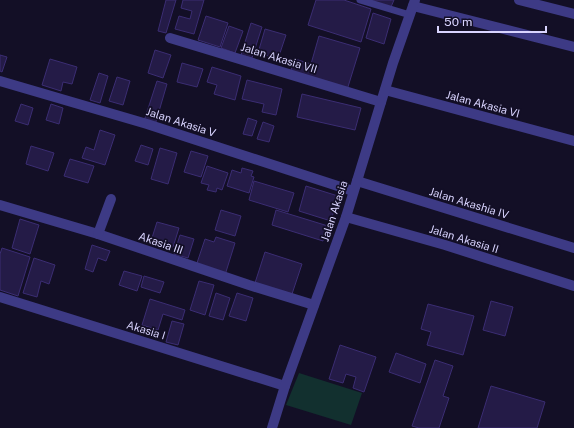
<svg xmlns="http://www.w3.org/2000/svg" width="574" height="428" viewBox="0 0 574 428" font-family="'Public Sans',sans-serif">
  <rect width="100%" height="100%" fill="#130f26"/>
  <!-- green -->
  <polygon fill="#12302f" points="299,373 362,393 351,425 286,405"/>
  <!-- building -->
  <g fill="#241b47" stroke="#3b2d73">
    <polygon points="166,0 176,0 166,33 158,31"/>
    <polygon points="183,0 204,0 194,34 175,29 179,16 190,19 192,11 181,8"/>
    <polygon points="316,0 344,0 371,9 361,42 308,25"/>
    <polygon points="368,0 394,0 391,7"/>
    <polygon points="373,13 391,19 384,44 366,38"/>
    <polygon points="206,16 228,23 220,47 198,40"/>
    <polygon points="251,23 262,27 252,58 241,55"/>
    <polygon points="229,26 243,31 235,53 221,48"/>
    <polygon points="265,29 286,35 278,59 258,53"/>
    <polygon points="319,36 360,48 347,90 290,73 295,59 311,64"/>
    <polygon points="155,50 171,55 163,78 148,73"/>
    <polygon points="0,55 7,57 2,72 0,71"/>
    <polygon points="50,59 77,67 72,84 63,82 61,91 42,85"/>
    <polygon points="182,63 203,69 197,87 177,82"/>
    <polygon points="212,67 241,76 235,100 214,94 217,85 207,82"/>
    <polygon points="99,73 108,76 100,103 90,100"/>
    <polygon points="117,77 130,81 123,105 109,101"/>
    <polygon points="247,80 282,89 276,115 262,112 264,104 242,99"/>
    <polygon points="157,81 167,84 155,125 144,121"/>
    <polygon points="302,94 361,108 355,130 297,117"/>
    <polygon points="21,104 33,108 28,125 15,121"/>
    <polygon points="51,104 63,108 59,124 46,120"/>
    <polygon points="248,118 257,121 252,136 243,134"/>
    <polygon points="263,122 274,126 269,142 257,139"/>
    <polygon points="100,130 115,135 105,165 82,158 86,147 94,150"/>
    <polygon points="141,145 153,149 148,165 135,161"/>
    <polygon points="31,146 54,153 48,171 26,164"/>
    <polygon points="160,148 177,153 168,184 151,179"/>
    <polygon points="191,151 208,156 201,177 184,172"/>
    <polygon points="70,159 94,166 88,183 64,176"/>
    <polygon points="207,166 228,173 222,190 217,188 216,192 207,190 209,185 201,183"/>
    <polygon points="242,168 253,171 251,176 254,177 249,193 227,186 232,170 241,173"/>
    <polygon points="254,181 294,193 288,212 249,200"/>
    <polygon points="306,186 338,196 331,221 299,211"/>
    <polygon points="221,210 241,216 235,236 215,230"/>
    <polygon points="276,210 328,226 323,241 272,225"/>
    <polygon points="20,219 39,225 30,254 12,248"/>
    <polygon points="157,222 179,228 173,247 151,241"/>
    <polygon points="180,235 194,239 188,258 174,254"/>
    <polygon points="216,237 235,243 225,275 196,266 205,239 214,242"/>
    <polygon points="92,245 110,251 106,261 98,258 93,272 85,269"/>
    <polygon points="2,248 30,257 18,296 0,290 0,254"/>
    <polygon points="265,252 302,264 291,297 254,286"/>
    <polygon points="34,258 55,265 49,284 41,281 37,297 23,293"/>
    <polygon points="124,271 142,276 137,291 119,285"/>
    <polygon points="144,276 164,282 160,293 141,287"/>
    <polygon points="199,281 214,285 205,315 190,310"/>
    <polygon points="216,293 230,298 223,320 209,316"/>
    <polygon points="237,293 253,298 246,321 229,316"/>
    <polygon points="150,299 185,310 182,320 163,314 158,330 142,325"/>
    <polygon points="491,301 513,307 505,336 483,330"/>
    <polygon points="428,304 474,316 463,355 427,345 431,332 421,329"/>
    <polygon points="172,321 184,324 178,345 166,342"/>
    <polygon points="340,345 376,357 364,392 353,388 356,377 346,374 343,383 329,379"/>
    <polygon points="396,353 426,364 420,383 389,372"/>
    <polygon points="435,360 453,366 443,396 449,398 439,428 419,428 412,426"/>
    <polygon points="491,386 545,402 537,428 478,428"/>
  </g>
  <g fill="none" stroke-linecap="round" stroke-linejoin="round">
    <!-- lane -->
    <polyline stroke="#3d3a85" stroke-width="7" points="360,0 410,15"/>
    <!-- street -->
    <g stroke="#3d3a85" stroke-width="10">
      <polyline points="519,0 574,14"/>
      <polyline points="413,6 574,47"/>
      <polyline points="170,38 381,102"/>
      <polyline points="0,81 147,124 353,191"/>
      <polyline points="385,90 574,141"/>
      <polyline points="357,181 574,248"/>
      <polyline points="0,205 98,234 249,285 314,305"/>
      <polyline points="346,217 445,245 574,286"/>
      <polyline points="98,234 111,199"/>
      <polyline points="0,297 285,386"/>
      <polyline points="272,428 285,386 346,217 393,63 415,0"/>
    </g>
  </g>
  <g text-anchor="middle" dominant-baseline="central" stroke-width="3.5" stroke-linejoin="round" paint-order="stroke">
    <!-- street labels -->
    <g font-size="11" fill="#d9d4ff" stroke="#130f26">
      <text transform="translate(279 58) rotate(17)">Jalan Akasia VII</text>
      <text transform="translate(483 104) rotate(15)">Jalan Akasia VI</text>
      <text transform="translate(181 122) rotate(18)">Jalan Akasia V</text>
      <text transform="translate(469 203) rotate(17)">Jalan Akashia IV</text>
      <text transform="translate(334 211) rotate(-72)">Jalan Akasia</text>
      <text transform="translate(464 239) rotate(17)">Jalan Akasia II</text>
      <text transform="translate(161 243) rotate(19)">Akasia III</text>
      <text transform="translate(146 330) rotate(17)">Akasia I</text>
    </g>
  </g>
  <!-- scale -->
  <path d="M438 26v6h108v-6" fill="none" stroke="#d9d4ff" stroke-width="2"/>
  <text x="444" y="26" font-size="12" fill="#d9d4ff" stroke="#130f26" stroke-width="3" paint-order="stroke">50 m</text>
</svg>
